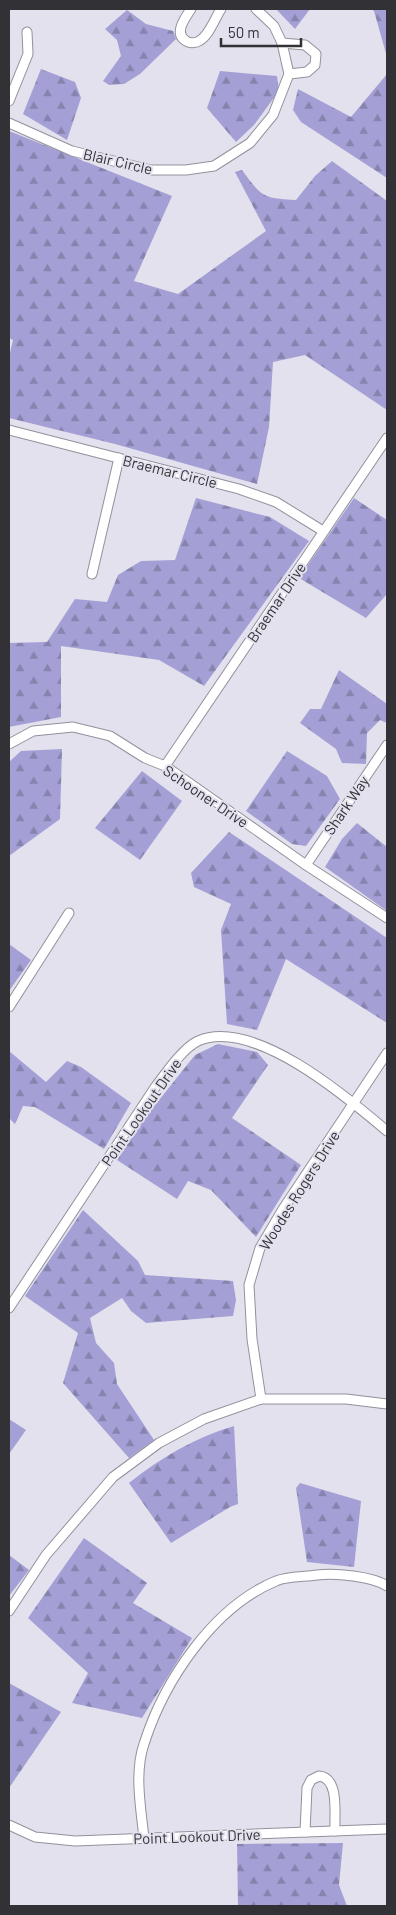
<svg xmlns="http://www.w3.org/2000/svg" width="396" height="1915" viewBox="0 0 396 1915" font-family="Barlow,sans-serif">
  <defs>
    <pattern id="forest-firs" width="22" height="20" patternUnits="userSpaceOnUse" patternTransform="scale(1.25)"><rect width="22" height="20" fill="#a4a0d6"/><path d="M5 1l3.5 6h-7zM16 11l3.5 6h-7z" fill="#8683ae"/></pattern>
  </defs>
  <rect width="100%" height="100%" fill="#e2e1ed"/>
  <!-- forest -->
  <g fill="url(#forest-firs)">
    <polygon points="276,9 310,9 295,29"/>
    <polygon points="371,9 387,9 387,57 374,11"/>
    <polygon points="127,10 146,24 173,31 176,39 140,74 124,84 109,85 103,81 121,56 117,40 105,29"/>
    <polygon points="41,69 75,82 81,98 67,140 23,114"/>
    <polygon points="220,71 277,76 279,91 254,125 236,142 207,108"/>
    <polygon points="387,74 387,178 301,122 293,110 298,89 351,117"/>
    <path d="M 9,131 L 172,196 L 134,281 L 178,294 L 266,231 L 235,172 L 242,170 C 262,197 262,198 296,200 L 315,176 L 332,161 L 387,201 L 387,410 L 305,355 L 273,362 L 269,427 L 257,484 L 115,444 L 9,418 L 9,357 L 13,340 L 9,338 Z"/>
    <polygon points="196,498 270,517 309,541 204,686 159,660 61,646 61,717 9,727 9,643 47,642 75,599 107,602 118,575 141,561 175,560"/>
    <polygon points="354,498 387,520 387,594 366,618 299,578"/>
    <polygon points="339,670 387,704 387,723 380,720 367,733 366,764 342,763 336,749 300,723 310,709 321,709"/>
    <polygon points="62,749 60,819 9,856 9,762 21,751"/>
    <polygon points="287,751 327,776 340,799 306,846 292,844 246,811"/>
    <polygon points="142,771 182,801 140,860 95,828"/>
    <polygon points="357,823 387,847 387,911 325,867 342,839"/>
    <polygon points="229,832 387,938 387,1023 286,959 257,1030 227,1024 221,930 231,904 194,887 191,873"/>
    <polygon points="9,944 31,960 9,991"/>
    <polygon points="218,1044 257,1052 268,1065 232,1118 301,1165 256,1237 211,1190 188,1181 177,1199 117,1160 144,1119 195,1055"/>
    <polygon points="9,1051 46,1082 67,1061 81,1067 131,1103 104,1149 35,1107 23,1106 15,1124 9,1118"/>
    <polygon points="83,1210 138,1261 145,1275 233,1281 236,1300 233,1316 146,1323 131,1311 122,1298 90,1318 96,1343 114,1363 117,1384 154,1440 129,1458 63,1383 78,1333 25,1296"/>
    <polygon points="9,1419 26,1430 9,1454"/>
    <path d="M 234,1426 L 238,1504 L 230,1507 L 171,1543 L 129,1483 C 162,1457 194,1438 234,1426 Z"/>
    <polygon points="300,1483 361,1501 354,1567 307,1562 296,1488"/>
    <polygon points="84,1538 147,1583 133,1603 192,1638 142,1718 72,1703 88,1673 28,1618"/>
    <polygon points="9,1555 29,1570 9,1596"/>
    <polygon points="9,1683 61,1712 9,1788"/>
    <polygon points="343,1843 339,1885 347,1906 238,1906 237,1844"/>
  </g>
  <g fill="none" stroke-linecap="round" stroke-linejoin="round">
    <!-- minor casing -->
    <g stroke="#92919c" stroke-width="11">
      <g id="minor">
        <path d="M 191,9 C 185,18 172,35 188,42 C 191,43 196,43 199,41 C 209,36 215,18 221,9"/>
        <polyline points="282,43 305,45 316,54 315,65 307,72 289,74"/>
        <polyline points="9,101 28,54 27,32"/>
        <polyline points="9,123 72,151 151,170 186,170 214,166 250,143 273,115 289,74 282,43 274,26 256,9"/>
        <polyline points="9,430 239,489 276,502 323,531"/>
        <polyline points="92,574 119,458"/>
        <polyline points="9,744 33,731 73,727 110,736 145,758 165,766 306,865 387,918"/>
        <polyline points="165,766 387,438"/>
        <polyline points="306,865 387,745"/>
        <polyline points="9,1007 69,913"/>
        <path d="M 9,1308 L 156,1086 C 166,1073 183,1048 198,1041 C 253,1017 347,1097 387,1131"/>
        <polyline points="261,1399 252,1339 249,1285 260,1248 283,1209 387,1053"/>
        <polyline points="9,1611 46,1555 113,1477 159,1443 204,1419 261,1399 346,1399 387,1404"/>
        <polyline points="9,1825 35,1837 75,1841 387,1829"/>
        <path d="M 305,1832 L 307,1788 L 311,1780 L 319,1776 C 340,1778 334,1815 335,1831"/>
        <path d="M 144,1838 C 141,1809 134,1773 144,1744 C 164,1681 213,1607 276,1581 C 287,1576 305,1577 317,1575 C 335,1573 372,1576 387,1586"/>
      </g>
    </g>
    <!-- minor -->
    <use href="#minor" stroke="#fff" stroke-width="9"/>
  </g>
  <g text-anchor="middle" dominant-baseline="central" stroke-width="4" stroke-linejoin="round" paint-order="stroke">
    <!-- street labels -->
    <g font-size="15" fill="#323236" stroke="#e2e1ed">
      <text transform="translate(118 161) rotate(13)">Blair Circle</text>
      <text transform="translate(170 471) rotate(14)">Braemar Circle</text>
      <text transform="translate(276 602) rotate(-56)">Braemar Drive</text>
      <text transform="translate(206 796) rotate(34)">Schooner Drive</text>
      <text transform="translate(346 805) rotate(-56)">Shark Way</text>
      <text transform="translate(141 1112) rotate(-55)">Point Lookout Drive</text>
      <text transform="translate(299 1190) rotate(-58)">Woodes Rogers Drive</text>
      <text transform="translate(197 1836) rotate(-2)">Point Lookout Drive</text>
    </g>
  </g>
  <!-- border -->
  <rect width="396" height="1915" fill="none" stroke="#323236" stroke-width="20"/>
  <!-- scale -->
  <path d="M221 38v8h80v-8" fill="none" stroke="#323236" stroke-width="2.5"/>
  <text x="228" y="38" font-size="15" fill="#323236" stroke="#e2e1ed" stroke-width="4" paint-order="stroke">50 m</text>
</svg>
